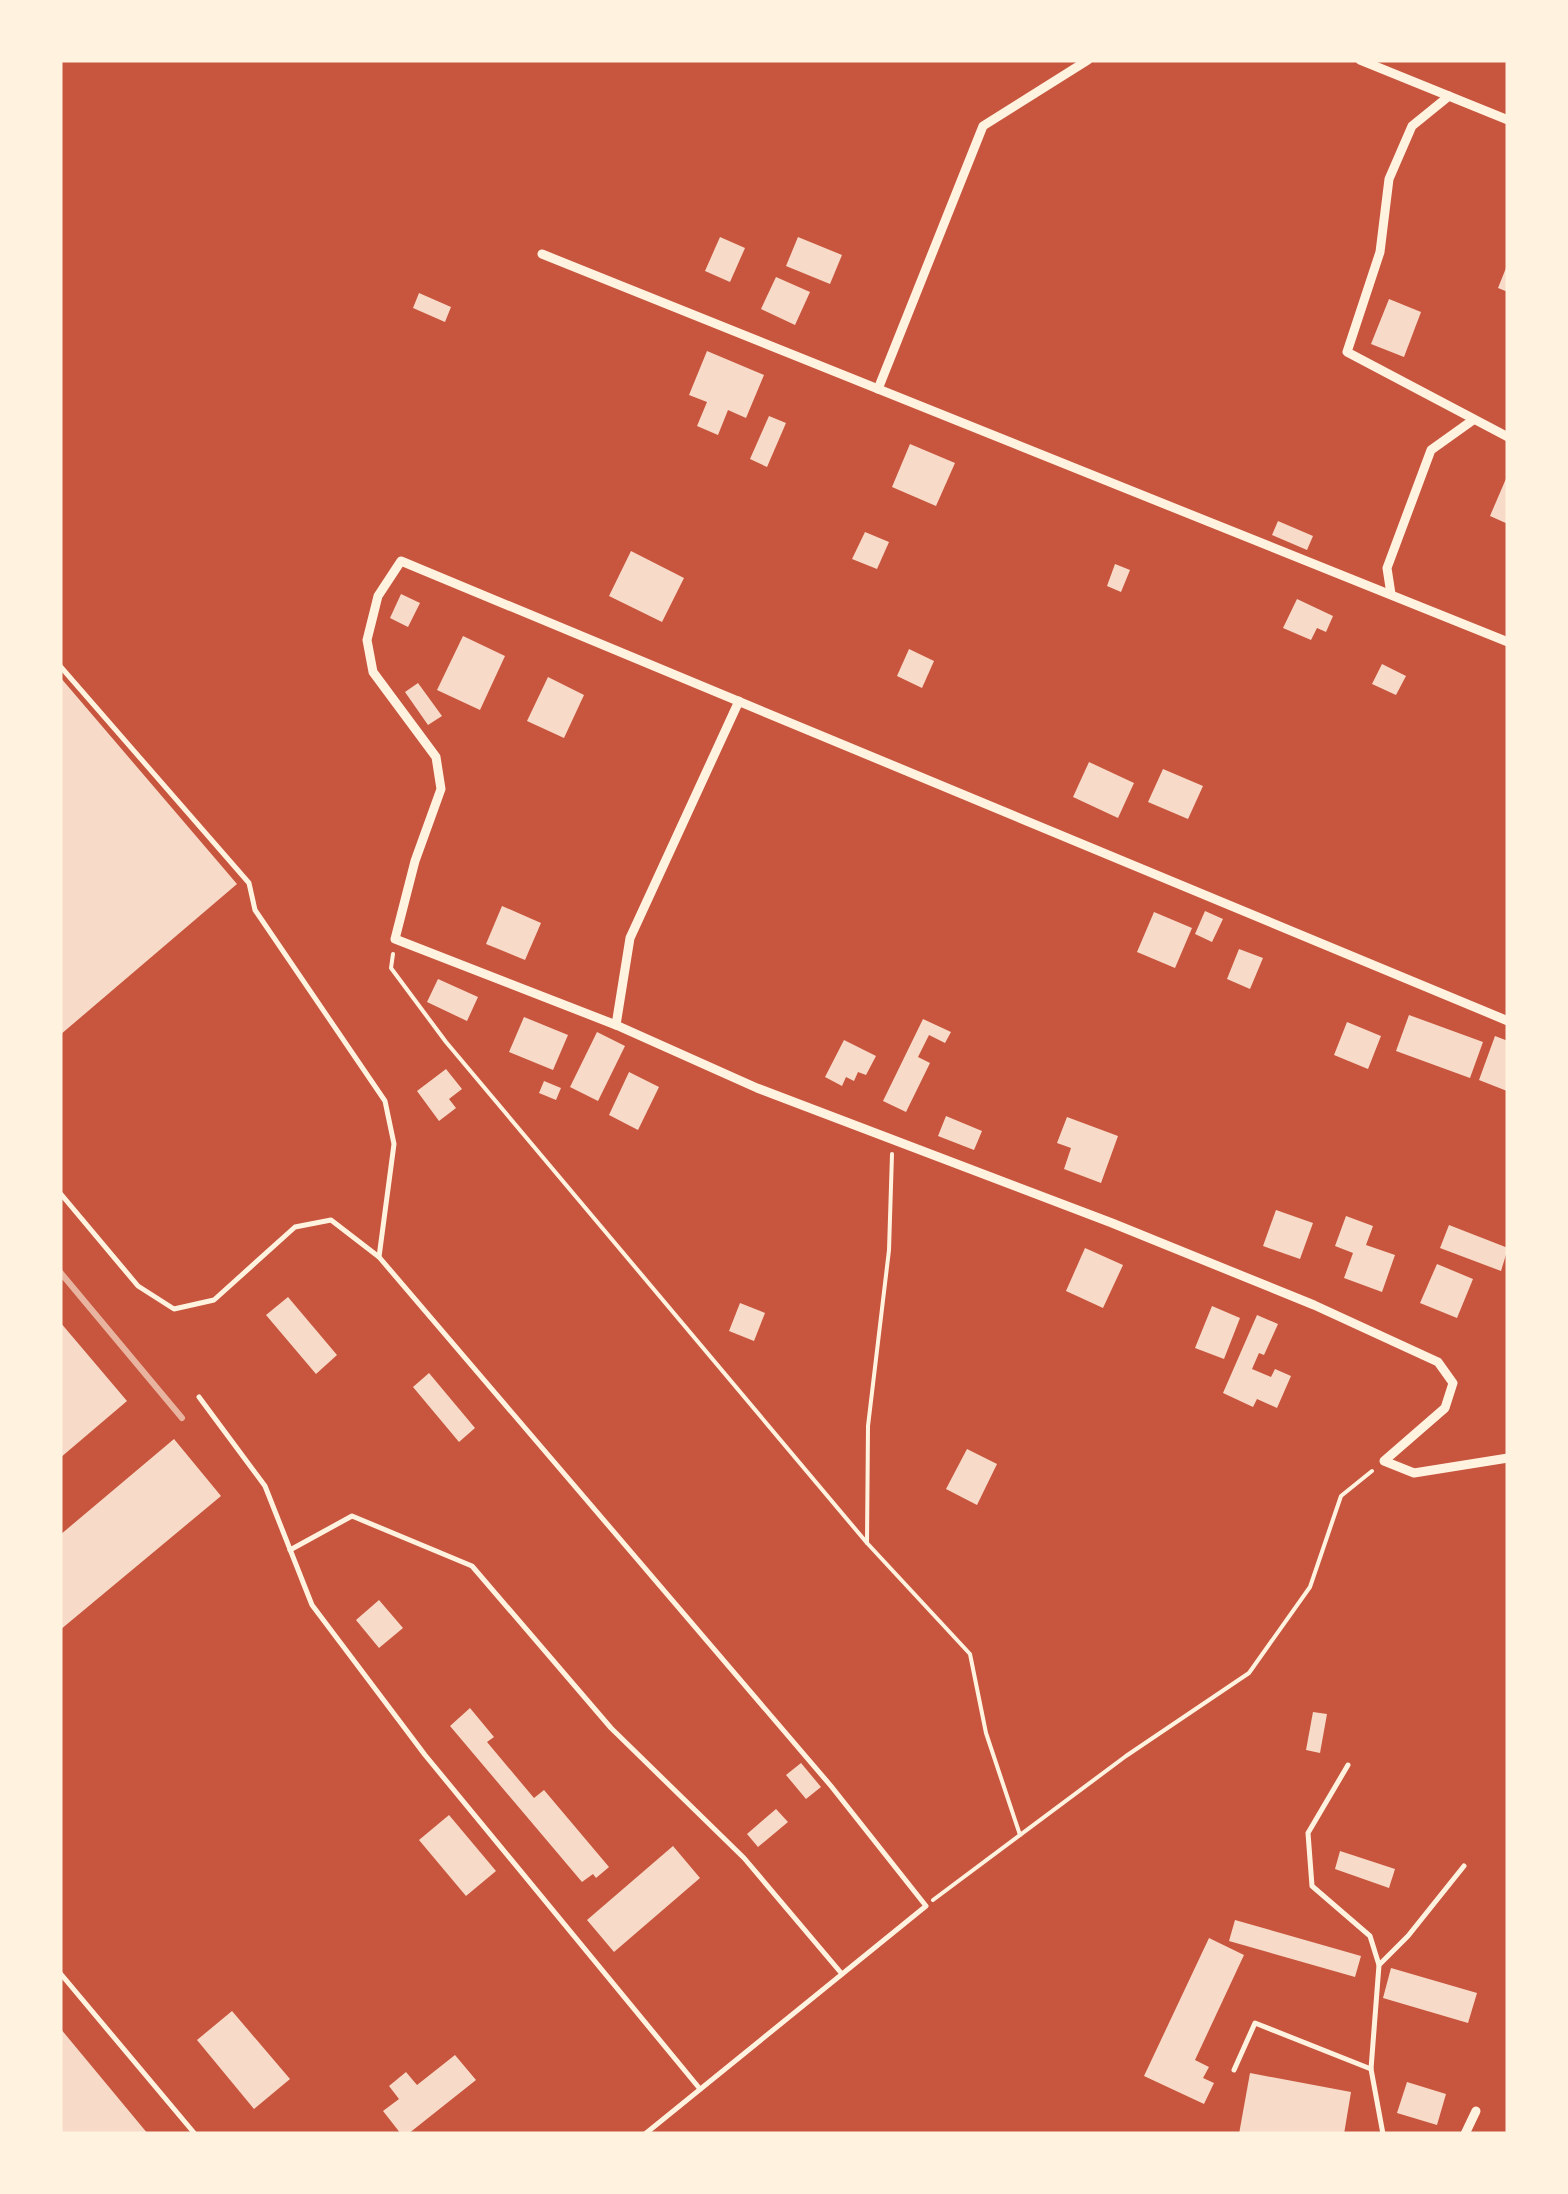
<svg xmlns="http://www.w3.org/2000/svg" width="1568" height="2194" viewBox="0 0 1568 2194" font-family="Inter,sans-serif">
  <rect width="100%" height="100%" fill="#c8553d"/>
  <!-- building -->
  <g fill="#f7dbc8">
    <polygon points="720,237 745,248 730,282 705,271"/>
    <polygon points="798,237 842,255 830,284 786,266"/>
    <polygon points="1508,263 1508,292 1498,288"/>
    <polygon points="776,277 810,292 795,325 761,309"/>
    <polygon points="419,293 451,307 445,322 413,308"/>
    <polygon points="1389,299 1421,312 1404,357 1371,344"/>
    <polygon points="707,351 764,375 746,418 728,410 718,435 697,426 707,402 689,395"/>
    <polygon points="769,416 786,423 767,467 750,459"/>
    <polygon points="910,444 955,463 936,506 892,487"/>
    <polygon points="1508,474 1508,524 1490,516"/>
    <polygon points="1278,521 1313,536 1307,550 1272,535"/>
    <polygon points="865,532 889,542 877,569 852,559"/>
    <polygon points="631,551 684,578 662,622 609,596"/>
    <polygon points="1115,564 1130,570 1121,592 1107,586"/>
    <polygon points="401,594 420,603 408,627 390,618"/>
    <polygon points="1297,599 1333,616 1326,632 1317,628 1311,640 1283,628"/>
    <polygon points="463,636 505,656 480,710 437,690"/>
    <polygon points="909,649 934,661 922,688 897,676"/>
    <polygon points="1382,664 1406,676 1396,695 1372,684"/>
    <polygon points="60,677 237,884 60,1035"/>
    <polygon points="548,677 584,695 564,738 527,721"/>
    <polygon points="418,683 442,716 428,725 405,692"/>
    <polygon points="1089,762 1134,783 1118,818 1073,797"/>
    <polygon points="1163,769 1203,786 1188,819 1148,802"/>
    <polygon points="502,906 541,923 525,960 486,944"/>
    <polygon points="1205,911 1223,919 1212,942 1195,934"/>
    <polygon points="1154,912 1192,928 1175,968 1137,952"/>
    <polygon points="1239,949 1263,958 1250,989 1227,979"/>
    <polygon points="438,979 478,997 467,1021 427,1002"/>
    <polygon points="1409,1015 1483,1042 1470,1078 1396,1051"/>
    <polygon points="524,1017 568,1035 553,1070 509,1052"/>
    <polygon points="923,1019 951,1032 945,1043 929,1035 918,1057 930,1063 906,1112 883,1101"/>
    <polygon points="1347,1022 1381,1036 1368,1069 1334,1055"/>
    <polygon points="597,1032 625,1046 598,1101 570,1087"/>
    <polygon points="1495,1036 1508,1041 1507,1091 1479,1080"/>
    <polygon points="844,1040 876,1056 866,1075 858,1072 854,1081 846,1077 842,1086 825,1077"/>
    <polygon points="446,1069 462,1089 449,1099 456,1108 439,1121 417,1091"/>
    <polygon points="629,1072 659,1087 638,1130 609,1115"/>
    <polygon points="544,1081 561,1088 556,1100 539,1093"/>
    <polygon points="946,1116 982,1131 974,1150 938,1136"/>
    <polygon points="1067,1117 1118,1136 1101,1183 1064,1169 1071,1148 1057,1143"/>
    <polygon points="1276,1210 1313,1223 1300,1259 1263,1246"/>
    <polygon points="1346,1216 1373,1226 1366,1245 1395,1255 1382,1292 1344,1278 1353,1253 1335,1246"/>
    <polygon points="1449,1225 1508,1248 1501,1271 1440,1248"/>
    <polygon points="1085,1248 1123,1265 1103,1308 1066,1291"/>
    <polygon points="1437,1264 1473,1279 1457,1318 1420,1303"/>
    <polygon points="288,1297 337,1355 316,1374 266,1315"/>
    <polygon points="740,1303 765,1313 754,1341 729,1331"/>
    <polygon points="1212,1306 1240,1318 1224,1359 1195,1348"/>
    <polygon points="1257,1315 1278,1324 1264,1355 1259,1353 1252,1369 1271,1377 1275,1369 1291,1376 1277,1408 1257,1399 1253,1407 1223,1393"/>
    <polygon points="60,1322 127,1401 60,1458"/>
    <polygon points="429,1373 475,1428 459,1442 413,1387"/>
    <polygon points="174,1439 221,1496 60,1630 60,1535"/>
    <polygon points="967,1449 997,1464 977,1505 946,1489"/>
    <polygon points="379,1600 403,1628 379,1648 356,1620"/>
    <polygon points="470,1708 494,1737 487,1742 534,1798 544,1790 609,1867 596,1878 593,1874 582,1882 450,1726"/>
    <polygon points="1313,1712 1327,1714 1320,1753 1306,1750"/>
    <polygon points="801,1763 821,1787 806,1799 786,1775"/>
    <polygon points="776,1809 788,1822 758,1847 747,1834"/>
    <polygon points="449,1815 496,1871 466,1896 419,1840"/>
    <polygon points="673,1846 700,1878 614,1952 587,1920"/>
    <polygon points="1340,1851 1395,1869 1389,1888 1335,1869"/>
    <polygon points="1235,1920 1361,1956 1355,1977 1229,1941"/>
    <polygon points="1209,1938 1244,1955 1195,2060 1209,2067 1203,2078 1214,2083 1204,2104 1144,2076"/>
    <polygon points="1391,1968 1477,1993 1468,2023 1383,1998"/>
    <polygon points="232,2011 290,2079 254,2109 197,2040"/>
    <polygon points="60,2028 148,2134 60,2134"/>
    <polygon points="455,2055 476,2080 408,2134 401,2134 383,2111 399,2099 389,2086 406,2072 417,2085"/>
    <polygon points="1250,2073 1351,2092 1344,2134 1239,2134"/>
    <polygon points="1407,2082 1446,2094 1437,2125 1397,2113"/>
  </g>
  <g fill="none" stroke-linecap="round" stroke-linejoin="round">
    <!-- path -->
    <g stroke="#fff3e0" stroke-width="4">
      <polyline points="393,954 391,968 446,1042 867,1543 970,1654 986,1733 1020,1835"/>
      <polyline points="867,1543 868,1426 889,1250 892,1154"/>
      <polyline points="933,1900 1126,1756 1249,1673 1310,1587 1341,1496 1372,1471"/>
    </g>
    <!-- service -->
    <g stroke="#fff3e0" stroke-width="5">
      <polyline points="60,666 249,883 255,910 385,1101 394,1144 379,1257"/>
      <polyline points="60,1193 138,1286 174,1309 214,1300 295,1227 331,1220 379,1257 831,1786 926,1906 645,2134"/>
      <polyline points="199,1397 265,1486 312,1605 425,1755 700,2089"/>
      <polyline points="290,1550 352,1516 472,1566 611,1728 744,1858 842,1974"/>
      <polyline points="1348,1765 1308,1833 1312,1886 1370,1936 1379,1965"/>
      <polyline points="60,1973 195,2134"/>
      <polyline points="1234,2070 1255,2023 1371,2069"/>
      <polyline points="1383,2134 1371,2069 1379,1965 1408,1936 1464,1866"/>
    </g>
    <!-- minor -->
    <g stroke="#fff3e0" stroke-width="9">
      <polyline points="1360,60 1508,120"/>
      <polyline points="1449,96 1412,126 1389,179 1380,252 1347,352 1508,437"/>
      <polyline points="542,254 1508,642"/>
      <polyline points="878,389 983,126 1088,60"/>
      <polyline points="1391,594 1387,568 1431,450 1473,420"/>
      <polyline points="1508,1021 401,561 378,596 367,640 373,672 436,757 441,789 415,861 395,939 616,1025 757,1088 1112,1223 1314,1305 1438,1362 1453,1383 1445,1408 1384,1461 1414,1473 1508,1458"/>
      <polyline points="616,1025 630,938 739,701"/>
      <polyline points="1465,2134 1476,2111"/>
    </g>
    <!-- rail -->
    <polyline stroke="#e9b49f" stroke-width="6" points="60,1272 182,1418"/>
  </g>
  <!-- border -->
  <rect width="1568" height="2194" fill="none" stroke="#fff3e0" stroke-width="125"/>
</svg>
